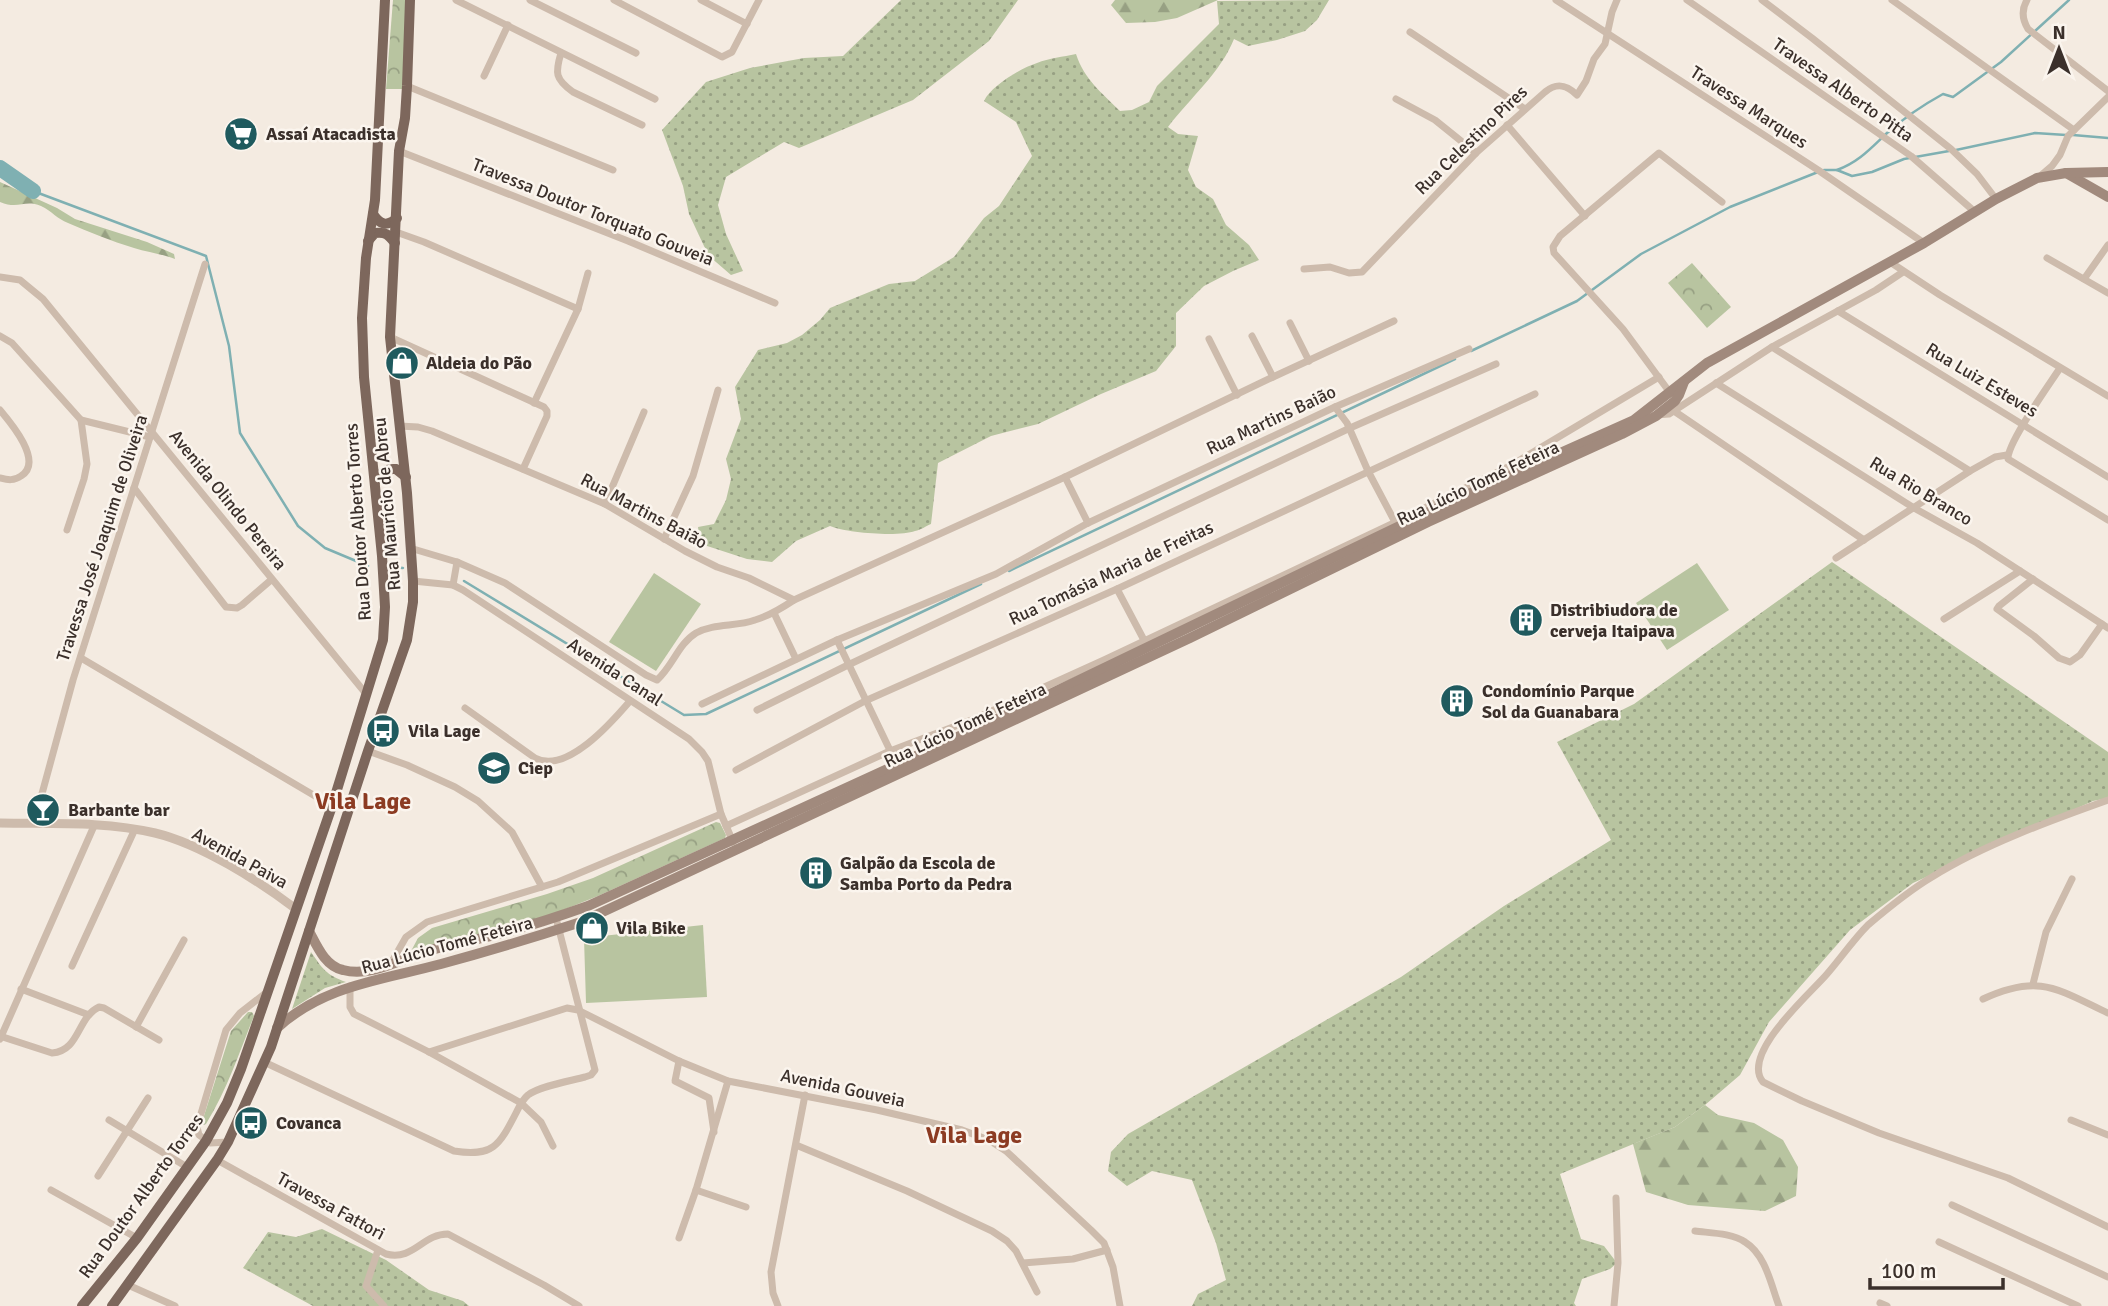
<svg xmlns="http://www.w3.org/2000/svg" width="2108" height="1306" viewBox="0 0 2108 1306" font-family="Signika,sans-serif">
  <defs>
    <pattern id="grass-dots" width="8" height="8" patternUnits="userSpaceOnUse" patternTransform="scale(1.75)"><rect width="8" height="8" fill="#b8c4a0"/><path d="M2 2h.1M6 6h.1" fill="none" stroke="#97a083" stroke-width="1.8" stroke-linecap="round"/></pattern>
    <pattern id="forest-firs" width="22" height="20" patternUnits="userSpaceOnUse" patternTransform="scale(1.75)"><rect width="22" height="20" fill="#b8c4a0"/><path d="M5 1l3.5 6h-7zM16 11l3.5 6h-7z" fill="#97a083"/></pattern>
    <pattern id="park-crowns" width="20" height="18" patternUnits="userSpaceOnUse" patternTransform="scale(1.75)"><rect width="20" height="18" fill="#b8c4a0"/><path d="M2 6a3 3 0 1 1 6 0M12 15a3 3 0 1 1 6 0" fill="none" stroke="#97a083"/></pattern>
  </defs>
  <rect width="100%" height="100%" fill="#f4ebe1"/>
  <!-- grass -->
  <g fill="url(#grass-dots)">
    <polygon points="901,0 1018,0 989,41 913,100 799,148 784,142 726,177 718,205 726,234 743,271 731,275 709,256 704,246 689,214 683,186 662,130 706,82 750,68 804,58 843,56"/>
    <path d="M 1329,0 L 1317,20 L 1305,31 L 1277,40 L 1248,46 L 1234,39 C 1221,72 1190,98 1168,127 L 1178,134 L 1198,136 L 1188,170 L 1196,187 L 1213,199 L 1226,225 L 1249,245 L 1259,260 L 1233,271 L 1204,286 L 1176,313 L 1176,346 L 1156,371 L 1101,394 L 1038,424 L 991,436 L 938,463 L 931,524 C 926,526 921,530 915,531 C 899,537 847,533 830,526 L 796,541 L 772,562 L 747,559 L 701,544 L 698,527 L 714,524 L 726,500 L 731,479 L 726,459 L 741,419 L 735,387 L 758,350 L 787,343 L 802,335 L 820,320 L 830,308 L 889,284 L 915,281 L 954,257 L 984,218 L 999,206 L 1032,156 L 1016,122 L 984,101 C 991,86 1021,68 1037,63 C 1049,58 1063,57 1076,54 C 1084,79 1102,93 1120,111 L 1132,110 L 1149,102 L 1157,86 L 1219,24 L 1217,1 Z"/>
    <polygon points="1832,562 2108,752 2108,798 2093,801 1913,883 1850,930 1769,1022 1740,1075 1705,1105 1675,1127 1560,1174 1581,1239 1604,1246 1617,1263 1610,1269 1582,1279 1574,1303 1576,1306 1192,1306 1198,1294 1226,1280 1216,1243 1192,1180 1152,1171 1127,1186 1108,1171 1111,1152 1128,1134 1401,977 1504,906 1611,840 1557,742 1634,704"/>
    <path d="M 311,952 C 322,968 326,975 346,982 L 325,988 L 292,1009 Z"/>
    <polygon points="322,1229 386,1260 429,1290 463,1301 469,1306 313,1306 243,1268 268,1232 296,1237"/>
  </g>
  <!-- forest -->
  <g fill="url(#forest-firs)">
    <polygon points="1115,0 1218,0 1177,18 1155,22 1126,23 1111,5"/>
    <path d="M 0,182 L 57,208 L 75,219 L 147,242 L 174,254 L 175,259 C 162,254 147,252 134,248 C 111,241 89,232 68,223 C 57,219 52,211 41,206 C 24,199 19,210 0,202 Z"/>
    <polygon points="1705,1105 1718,1115 1754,1123 1783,1140 1798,1167 1796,1196 1765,1211 1688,1205 1646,1192 1633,1144 1675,1127"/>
  </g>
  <!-- park -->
  <g fill="url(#park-crowns)">
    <polygon points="393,0 407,0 403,89 386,89"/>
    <polygon points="1692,263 1731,307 1707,328 1668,283"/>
    <polygon points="716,822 720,823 726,835 725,838 598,896 553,914 410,953 418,938 432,928 547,894 593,878"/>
    <path d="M 248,1012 L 252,1012 L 254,1016 C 239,1053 227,1090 206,1124 L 203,1125 L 202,1122 L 231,1031 Z"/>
  </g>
  <!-- pitch -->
  <g fill="#b8c4a0">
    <polygon points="1697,563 1729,610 1667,650 1636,603"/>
    <polygon points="654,573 701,604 656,671 609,642"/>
    <polygon points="703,925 707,997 586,1003 584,938"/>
  </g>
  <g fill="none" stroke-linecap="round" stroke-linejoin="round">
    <!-- stream -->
    <g stroke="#7fb0b2" stroke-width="2.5">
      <polyline points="2073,135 2108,138"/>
      <polyline points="1956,150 2035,133 2066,135"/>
      <polyline points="1824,170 1837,170 1852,176 1872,172 1904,159 1949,151"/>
      <path d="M 1837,170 C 1859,162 1871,148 1887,133 C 1905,117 1923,105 1943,94 L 1953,97 L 2001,62 L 2069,0"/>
      <polyline points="33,191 206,256 229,346 240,433 298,526 325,548 368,566"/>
      <polyline points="1471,351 1577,301 1641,254 1730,207 1818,172"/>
      <polyline points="391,567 403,568"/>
      <polyline points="1009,571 1455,359"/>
      <polyline points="464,581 684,715 706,714 981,584"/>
    </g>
    <!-- river -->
    <polyline stroke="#7fb0b2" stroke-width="16" points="0,168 33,191"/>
    <!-- minor -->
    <g stroke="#cdbbac" stroke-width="7">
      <polyline points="456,0 655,99"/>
      <polyline points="530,0 636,53"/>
      <polyline points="614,0 722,57 732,52 759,0"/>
      <polyline points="701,0 747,24"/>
      <polyline points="1556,0 1818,170 1924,243"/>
      <polyline points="1687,0 1911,156 1975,212"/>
      <polyline points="1762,0 1812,38 1951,149 1977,174 1996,199"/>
      <polyline points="1892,0 2074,130"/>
      <path d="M 2027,0 C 2021,10 2022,19 2028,29 L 2108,91"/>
      <polyline points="1410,32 1525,109"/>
      <path d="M 561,53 C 555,73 555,79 573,92 L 642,125"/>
      <polyline points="484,76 508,25"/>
      <polyline points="407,86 613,170"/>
      <polyline points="1396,99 1435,120 1476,153"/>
      <polyline points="1507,125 1585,216"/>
      <polyline points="399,151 628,241 775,303"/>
      <polyline points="2038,178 2052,166 2060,155 2068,136 2108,97"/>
      <polyline points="396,232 424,242 578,309"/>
      <polyline points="2047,258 2108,293"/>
      <polyline points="1890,262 1940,295 2108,396"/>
      <path d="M 1304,269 L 1330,267 L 1349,273 L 1362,272 L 1476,153 L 1545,92 C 1557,82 1567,85 1577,95 L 1586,81 L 1594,59 L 1605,44 L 1612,12 L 1617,0"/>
      <polyline points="0,277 20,280 43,299 367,695"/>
      <polyline points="2084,279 2108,245"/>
      <polyline points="1838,311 2108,477"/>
      <polyline points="1290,323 1309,361"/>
      <polyline points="0,336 12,343 81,420 150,437"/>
      <polyline points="1252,336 1273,377"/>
      <polyline points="390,337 544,407 547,411 547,416 523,469"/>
      <polyline points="1209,339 1237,395"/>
      <polyline points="1772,347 1970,471"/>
      <path d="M 2060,368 C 2049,385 2007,443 2008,459 L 2108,520"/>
      <polyline points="1716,383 1914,508 1977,543 2108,628"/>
      <polyline points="1671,394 1623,329 1554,253 1553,247 1560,236 1659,153 1722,202"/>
      <polyline points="534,403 578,309 588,273"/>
      <polyline points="1335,407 1347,423 1368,471 1396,524"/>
      <path d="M 0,410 C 11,423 44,462 21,476 C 14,481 8,480 0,478"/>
      <polyline points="1674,411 1864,540"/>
      <polyline points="1656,415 1669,414 1772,347 1876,290 1903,272"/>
      <polyline points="399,426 418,427 432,431 605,504 685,551 717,567 749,578 794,600"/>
      <polyline points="1065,477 1088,523"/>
      <polyline points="134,488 226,607 237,608 242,605 271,580"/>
      <polyline points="605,504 644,412"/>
      <polyline points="67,530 84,479 87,464 81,420"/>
      <polyline points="664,539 693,476 718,390"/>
      <path d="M 410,548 L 457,562 L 505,583 L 646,675 L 657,680 C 673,666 678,644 696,633 C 714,623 736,627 755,620 C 769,616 782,608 794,600 L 1065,477 L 1273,377 L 1394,321"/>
      <polyline points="1836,558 1970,471 1995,457 2007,455"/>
      <polyline points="2033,579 1999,606 1997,609 2034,636 2059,658 2070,662 2080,655 2102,624"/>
      <polyline points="413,581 453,585 463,590 689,739 702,752 708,761 721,814 733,842"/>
      <polyline points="453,585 457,562"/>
      <polyline points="1117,589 1145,642"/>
      <polyline points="774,613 796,659"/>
      <polyline points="1944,619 2020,571"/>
      <polyline points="837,640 899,769"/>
      <polyline points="81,658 332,806"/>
      <polyline points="702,704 837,640 996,574 1088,523 1335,407 1469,349"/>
      <path d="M 465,708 L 535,758 C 566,775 612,722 630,701"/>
      <polyline points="757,710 848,665 1350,428 1496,364"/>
      <polyline points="368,751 407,765 455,787 478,801 512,832 542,887"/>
      <polyline points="736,770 865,701 1117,589 1535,394"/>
      <path d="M 2108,800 C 2052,820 1983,845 1932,877 C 1910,890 1888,908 1868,925 C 1853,940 1841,958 1827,974 C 1810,994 1740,1054 1763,1082 L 1802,1101 L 1879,1133 L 2008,1178 L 2108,1227"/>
      <polyline points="34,823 73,680 205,264"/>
      <polyline points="726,826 890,751 974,719 1104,660 1396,522 1510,466 1659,377"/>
      <polyline points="390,965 406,937 427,922 558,882 721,814"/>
      <polyline points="72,966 135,829"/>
      <polyline points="2033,984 2046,932 2072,879"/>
      <polyline points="350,986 350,1007 354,1014 429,1052 521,1103 541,1122 553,1146"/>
      <polyline points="21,989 89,1015"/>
      <path d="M 1983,999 C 2039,973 2057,989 2108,1013"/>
      <polyline points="136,1027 184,940"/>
      <path d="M 0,1036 L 52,1053 C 80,1051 77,1017 99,1007 L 104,1008 L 159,1040"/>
      <polyline points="0,1039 94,826"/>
      <polyline points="429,1052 567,1008 578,1010 679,1061 728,1081 877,1110 962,1130 989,1140 1006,1151 1091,1230 1104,1243 1113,1267 1120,1306"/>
      <polyline points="679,1061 675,1081 709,1098 714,1132"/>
      <path d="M 264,1062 L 454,1151 C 493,1157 499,1146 516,1113 C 519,1107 522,1100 528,1095 C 540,1086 570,1081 585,1077 L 591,1075 L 595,1070 L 556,918"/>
      <polyline points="109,1120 187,1167"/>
      <polyline points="2071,1120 2108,1135"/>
      <polyline points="228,1142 210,1143 199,1135 197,1127 226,1030 240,1013 267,992"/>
      <polyline points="796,1145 907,1191 992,1231 1007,1241 1016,1251 1037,1292"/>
      <path d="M 217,1160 L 386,1254 C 414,1261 422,1234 448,1234 L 544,1285 L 579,1306"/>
      <polyline points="98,1176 148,1098"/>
      <polyline points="51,1190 137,1238"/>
      <polyline points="696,1190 746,1207"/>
      <polyline points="1952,1205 2108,1277"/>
      <path d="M 1695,1231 C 1710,1233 1732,1233 1745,1242 C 1766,1255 1771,1285 1779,1306"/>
      <polyline points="679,1238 696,1190 728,1081"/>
      <polyline points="1939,1242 2078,1306"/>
      <polyline points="378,1250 366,1286 384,1306"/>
      <polyline points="1023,1263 1073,1259 1107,1250"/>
      <polyline points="128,1285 175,1306"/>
      <polyline points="1880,1303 1887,1306"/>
      <polyline points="778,1306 773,1293 771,1272 805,1095"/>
      <polyline points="1614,1306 1618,1263 1616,1198"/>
    </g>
    <!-- tertiary -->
    <path stroke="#cdbbac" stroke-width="9" d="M 0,823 C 51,824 105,821 155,833 C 201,844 259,881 296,909"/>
    <!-- secondary -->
    <g stroke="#a18a7d" stroke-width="10">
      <polyline points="2066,173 2108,197"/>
      <path d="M 309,931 C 317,946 325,966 343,970 C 370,977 397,961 421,953 C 445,945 471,941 495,935 C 527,927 557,917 588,906 L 1023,707 L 1435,509 L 1634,420 L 1707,363 L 1924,243 L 1996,199 L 2037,178 L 2066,173 L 2108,172"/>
      <path d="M 277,1028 C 324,985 382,980 441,964 C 489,951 535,937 581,922 L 1190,638 L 1428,522 L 1622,434 L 1656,416 L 1675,401 L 1679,395 L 1684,382"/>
    </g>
    <!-- primary -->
    <g stroke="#7d675c" stroke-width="10">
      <path d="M 373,214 C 380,225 387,227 397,218"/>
      <path d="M 368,241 L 375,233 C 386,232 388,234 395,243"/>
      <path d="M 375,482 C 381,473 384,468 396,469 L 406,477"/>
      <polyline points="82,1306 137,1238 206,1141 227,1103 241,1069 332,806 383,640 385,607 382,556 364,377 362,318 366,258 375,200 385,0"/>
      <polyline points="112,1306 217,1160 228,1142 271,1047 368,751 407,640 413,602 413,581 407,493 390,337 399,151 405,118 407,86 410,0"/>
    </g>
  </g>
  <!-- icons -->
  <defs>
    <g id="supermarket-disc" transform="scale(1.75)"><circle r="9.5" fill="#1f5a5e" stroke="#fbf5ee"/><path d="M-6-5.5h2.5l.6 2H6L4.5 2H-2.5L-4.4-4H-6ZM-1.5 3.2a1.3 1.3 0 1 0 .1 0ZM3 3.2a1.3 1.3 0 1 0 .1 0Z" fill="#fff"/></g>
    <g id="shop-disc" transform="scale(1.75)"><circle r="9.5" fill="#1f5a5e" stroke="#fbf5ee"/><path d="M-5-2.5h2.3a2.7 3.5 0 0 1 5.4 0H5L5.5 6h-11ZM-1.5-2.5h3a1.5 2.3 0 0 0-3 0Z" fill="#fff"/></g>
    <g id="building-disc" transform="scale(1.75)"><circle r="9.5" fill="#1f5a5e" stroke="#fbf5ee"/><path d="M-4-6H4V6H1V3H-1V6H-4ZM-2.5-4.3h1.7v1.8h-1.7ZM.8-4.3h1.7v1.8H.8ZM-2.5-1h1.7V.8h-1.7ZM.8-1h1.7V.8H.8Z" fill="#fff"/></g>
    <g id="bus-disc" transform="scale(1.75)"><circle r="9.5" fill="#1f5a5e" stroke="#fbf5ee"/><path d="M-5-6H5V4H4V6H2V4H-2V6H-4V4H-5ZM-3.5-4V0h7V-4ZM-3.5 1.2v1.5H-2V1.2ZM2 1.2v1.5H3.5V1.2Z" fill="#fff"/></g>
    <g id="school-disc" transform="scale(1.75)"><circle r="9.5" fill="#1f5a5e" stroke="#fbf5ee"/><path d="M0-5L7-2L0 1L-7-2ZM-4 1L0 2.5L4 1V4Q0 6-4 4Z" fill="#fff"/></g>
    <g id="bar-disc" transform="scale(1.75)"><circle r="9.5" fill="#1f5a5e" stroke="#fbf5ee"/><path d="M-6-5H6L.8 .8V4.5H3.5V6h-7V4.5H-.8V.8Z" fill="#fff"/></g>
  </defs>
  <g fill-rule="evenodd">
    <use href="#supermarket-disc" x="241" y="134"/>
    <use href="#shop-disc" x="402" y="363"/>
    <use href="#building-disc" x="1526" y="620"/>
    <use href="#building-disc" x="1457" y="701"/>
    <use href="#bus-disc" x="383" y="731"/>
    <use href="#school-disc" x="494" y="768"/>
    <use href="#bar-disc" x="43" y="810"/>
    <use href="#building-disc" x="816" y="873"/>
    <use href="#shop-disc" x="592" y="928"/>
    <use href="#bus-disc" x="251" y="1123"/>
  </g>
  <g text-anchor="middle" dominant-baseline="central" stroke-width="5" stroke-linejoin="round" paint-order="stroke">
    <!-- street labels -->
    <g font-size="18" fill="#3b302b" stroke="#fbf5ee">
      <text transform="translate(1843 90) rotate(35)">Travessa Alberto Pitta</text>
      <text transform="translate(1749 107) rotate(33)">Travessa Marques</text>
      <text transform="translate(1471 140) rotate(-44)">Rua Celestino Pires</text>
      <text transform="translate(593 212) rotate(22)">Travessa Doutor Torquato Gouveia</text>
      <text transform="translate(1982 380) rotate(31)">Rua Luiz Esteves</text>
      <text transform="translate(1271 420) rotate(-25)">Rua Martins Baião</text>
      <text transform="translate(1478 483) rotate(-25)">Rua Lúcio Tomé Feteira</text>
      <text transform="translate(1921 491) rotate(31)">Rua Rio Branco</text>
      <text transform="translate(228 500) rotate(51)">Avenida Olindo Pereira</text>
      <text transform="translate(387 504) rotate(-95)">Rua Maurício de Abreu</text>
      <text transform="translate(644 511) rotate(28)">Rua Martins Baião</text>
      <text transform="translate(358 522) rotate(-94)">Rua Doutor Alberto Torres</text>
      <text transform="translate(102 538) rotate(-72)">Travessa José Joaquim de Oliveira</text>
      <text transform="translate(1111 573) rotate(-25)">Rua Tomásia Maria de Freitas</text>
      <text transform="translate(615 672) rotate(33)">Avenida Canal</text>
      <text transform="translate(965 725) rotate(-25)">Rua Lúcio Tomé Feteira</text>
      <text transform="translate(240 858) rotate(29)">Avenida Paiva</text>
      <text transform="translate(447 945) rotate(-15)">Rua Lúcio Tomé Feteira</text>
      <text transform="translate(843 1088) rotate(12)">Avenida Gouveia</text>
      <text transform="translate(141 1196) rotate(-54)">Rua Doutor Alberto Torres</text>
      <text transform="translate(331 1206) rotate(29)">Travessa Fattori</text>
    </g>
    <!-- poi labels -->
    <g font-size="18" font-weight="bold" fill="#3b302b" stroke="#fbf5ee" text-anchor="start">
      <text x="266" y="134">Assaí Atacadista</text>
      <text x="426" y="363">Aldeia do Pão</text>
      <text x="1550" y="610">Distribiudora de<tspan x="1550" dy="21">cerveja Itaipava</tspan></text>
      <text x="1482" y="691">Condomínio Parque<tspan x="1482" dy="21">Sol da Guanabara</tspan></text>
      <text x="408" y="731">Vila Lage</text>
      <text x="518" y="768">Ciep</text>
      <text x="68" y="810">Barbante bar</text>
      <text x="840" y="863">Galpão da Escola de<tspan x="840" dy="21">Samba Porto da Pedra</tspan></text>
      <text x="616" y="928">Vila Bike</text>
      <text x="276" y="1123">Covanca</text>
    </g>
    <!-- district labels -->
    <g font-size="24" font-weight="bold" fill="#8c3b22" stroke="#fbf5ee">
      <text x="363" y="801">Vila Lage</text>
      <text x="974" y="1135">Vila Lage</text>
    </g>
  </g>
  <!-- north arrow -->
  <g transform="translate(2059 49)" stroke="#fbf5ee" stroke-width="5" paint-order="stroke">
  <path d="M0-5L12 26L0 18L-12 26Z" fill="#3b302b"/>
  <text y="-10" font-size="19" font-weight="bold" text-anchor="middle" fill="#3b302b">N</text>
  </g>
  <!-- scale -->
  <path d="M1870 1278v10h133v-10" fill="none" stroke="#3b302b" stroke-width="3.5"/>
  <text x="1881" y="1278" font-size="21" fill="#3b302b" stroke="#fbf5ee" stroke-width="5" paint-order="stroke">100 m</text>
</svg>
